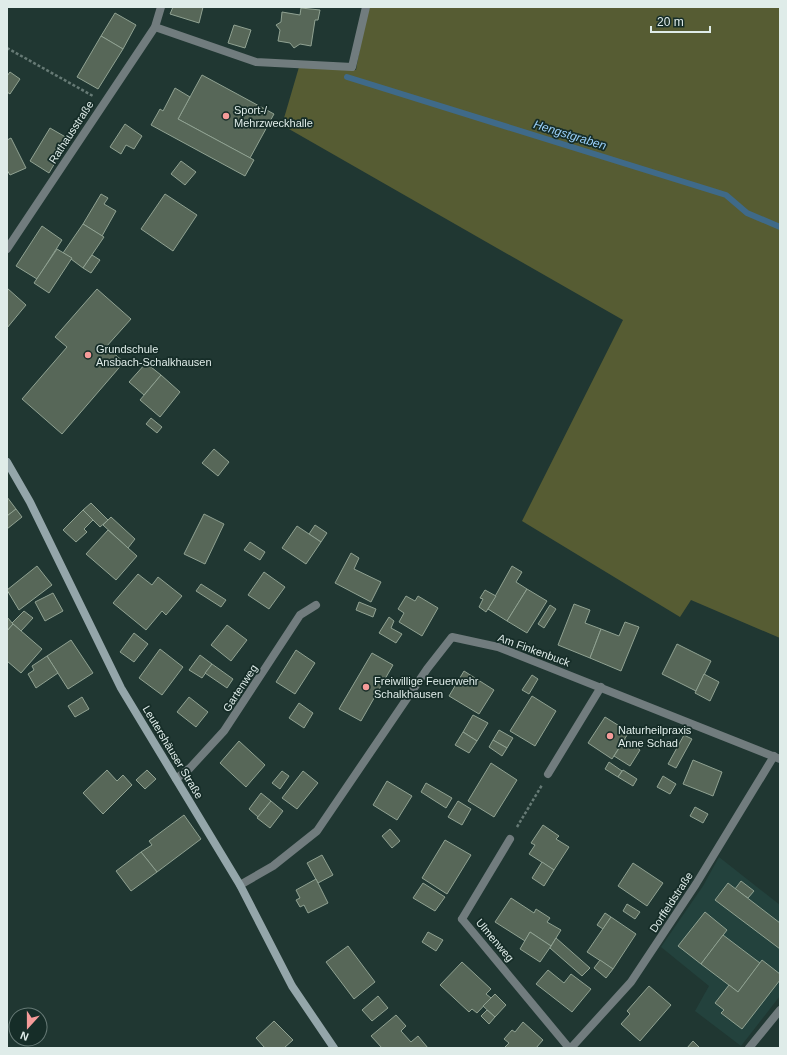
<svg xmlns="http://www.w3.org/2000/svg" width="787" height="1055" viewBox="0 0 787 1055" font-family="Arial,sans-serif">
  <rect width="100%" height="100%" fill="#203732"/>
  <!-- built -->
  <polygon fill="#23423d" points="719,857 780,905 780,996 741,1046 695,1011 709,986 661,947 703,886"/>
  <!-- green -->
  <polygon fill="#565c33" points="367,7 780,7 780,638 691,600 680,617 522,521 623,320 282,125 299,67 356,70"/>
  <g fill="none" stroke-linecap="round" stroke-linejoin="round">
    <!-- stream -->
    <polyline stroke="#3f6a89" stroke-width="6" points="347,77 726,195 747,213 780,227"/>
  </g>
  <!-- building -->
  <g fill="#576758" stroke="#90a292">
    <polygon points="173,7 203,7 199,23 170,14"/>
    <polygon points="301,8 320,10 318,20 315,20 311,46 300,44 294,48 290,43 278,41 280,30 276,25 281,22 282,12 300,15"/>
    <polygon points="115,13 136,25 123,49 101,36"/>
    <polygon points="234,25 251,30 245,48 228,43"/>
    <polygon points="101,36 123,49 98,89 77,77"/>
    <polygon points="10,72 20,79 10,94 7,92 7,76"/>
    <polygon points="202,75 274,114 250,158 178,119"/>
    <polygon points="175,88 190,97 178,119 254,160 245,176 151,125 160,109 163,111"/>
    <polygon points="125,124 142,136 134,149 126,145 121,154 110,147"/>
    <polygon points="50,128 69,139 49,173 30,161"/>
    <polygon points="11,138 26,168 10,175 7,170 7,140"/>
    <polygon points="181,161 196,172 185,185 171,174"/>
    <polygon points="101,194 108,198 104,204 116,211 102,236 83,224"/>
    <polygon points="165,194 197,215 173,251 141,229"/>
    <polygon points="83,224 104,237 83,268 63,253"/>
    <polygon points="42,226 62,240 37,279 16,266"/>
    <polygon points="57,249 72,258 49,293 34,283"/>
    <polygon points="92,255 100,260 91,273 83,268"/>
    <polygon points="7,288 26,305 7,328"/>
    <polygon points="97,289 131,319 106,347 124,362 62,434 22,399 67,347 55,337"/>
    <polygon points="146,363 161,375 144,395 129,382"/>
    <polygon points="161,375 180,392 160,417 140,400"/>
    <polygon points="151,418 162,427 157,433 146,424"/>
    <polygon points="214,449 229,462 218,476 202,463"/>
    <polygon points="7,497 16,509 7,516"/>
    <polygon points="91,503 108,520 100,527 83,510"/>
    <polygon points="16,509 22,517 7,529 7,516"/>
    <polygon points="83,510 93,520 84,529 87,532 76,542 63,530"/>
    <polygon points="204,514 224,524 205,564 184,554"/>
    <polygon points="111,517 135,539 128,548 103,525"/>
    <polygon points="315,525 327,533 321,542 309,534"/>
    <polygon points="297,526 321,542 306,564 282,548"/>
    <polygon points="108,530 137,556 116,580 86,554"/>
    <polygon points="250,542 265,552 260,560 244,550"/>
    <polygon points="351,553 359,558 354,569 381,582 371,602 335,583"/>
    <polygon points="37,566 52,585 19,610 7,590"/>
    <polygon points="512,566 522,572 516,582 527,589 507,621 488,609"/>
    <polygon points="264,572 285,587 269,609 248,595"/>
    <polygon points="138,574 152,585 158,577 182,596 166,615 162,611 146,630 113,603"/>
    <polygon points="201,584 226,600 221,607 196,591"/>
    <polygon points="527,589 547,601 527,633 507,621"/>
    <polygon points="485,590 496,596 486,612 479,607 483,599 480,598"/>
    <polygon points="53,593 63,611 45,621 35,602"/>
    <polygon points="406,596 415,601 418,596 438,608 422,636 399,622 404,613 398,609"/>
    <polygon points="359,602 376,609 373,617 356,610"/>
    <polygon points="574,604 590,610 585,623 601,629 590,658 558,645"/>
    <polygon points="550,605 556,609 544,628 538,624"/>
    <polygon points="24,611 33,618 21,631 12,623"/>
    <polygon points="7,617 13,624 7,631"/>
    <polygon points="389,617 394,621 391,628 402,634 396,643 379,633"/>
    <polygon points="625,622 639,627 621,671 590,658 601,629 619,636"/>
    <polygon points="13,624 42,649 21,673 7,661 7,631"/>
    <polygon points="227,625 247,640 231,661 211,645"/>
    <polygon points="134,633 148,644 134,662 120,652"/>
    <polygon points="71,640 93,673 68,689 47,656"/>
    <polygon points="677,644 711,661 696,691 662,674"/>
    <polygon points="160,649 183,667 162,695 139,678"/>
    <polygon points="296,650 315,663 295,694 276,682"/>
    <polygon points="372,653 393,665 361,721 339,709"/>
    <polygon points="200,655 212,664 202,678 189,670"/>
    <polygon points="47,656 58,673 36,688 28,674 34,670 32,666"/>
    <polygon points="212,664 233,679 227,688 205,673"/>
    <polygon points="464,671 494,690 479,714 449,696"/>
    <polygon points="704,674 719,682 710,701 695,693"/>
    <polygon points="532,675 538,679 529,694 522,690"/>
    <polygon points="532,696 556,711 535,746 510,731"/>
    <polygon points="82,697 89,709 75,717 68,706"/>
    <polygon points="189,697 208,712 196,727 177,712"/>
    <polygon points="299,703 313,713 304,728 289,718"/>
    <polygon points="473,715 488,723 477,741 463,732"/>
    <polygon points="605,717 629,732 612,759 588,743"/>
    <polygon points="499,730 513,738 507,748 493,740"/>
    <polygon points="463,732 477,741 469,753 455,745"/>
    <polygon points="684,735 692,739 676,768 668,764"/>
    <polygon points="625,739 640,750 630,766 614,756"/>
    <polygon points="493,740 507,748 502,756 489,747"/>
    <polygon points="239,741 265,765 246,787 220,763"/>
    <polygon points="693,760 722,772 713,796 683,784"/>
    <polygon points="609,762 622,771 618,777 605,769"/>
    <polygon points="491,763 517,780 494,817 468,801"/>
    <polygon points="107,770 117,781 123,775 132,785 103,814 83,793"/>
    <polygon points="147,770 156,779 145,789 136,780"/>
    <polygon points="623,770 637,779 633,786 618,777"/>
    <polygon points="282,771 289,776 280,789 272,783"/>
    <polygon points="303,771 318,783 297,809 282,798"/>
    <polygon points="663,776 676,784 670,794 657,787"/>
    <polygon points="387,781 412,796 397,820 373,805"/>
    <polygon points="426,783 452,798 446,808 421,792"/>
    <polygon points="261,793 271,801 258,817 249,809"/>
    <polygon points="271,801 283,811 270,828 257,818"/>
    <polygon points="458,801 471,809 462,825 448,817"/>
    <polygon points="695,807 708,814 703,823 690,816"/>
    <polygon points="184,815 201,839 157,872 141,852 152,845 149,841"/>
    <polygon points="543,825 559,836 556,839 569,847 554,870 529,854 535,845 531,843"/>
    <polygon points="390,829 400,841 392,848 382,836"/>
    <polygon points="445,840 471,855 447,894 422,878"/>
    <polygon points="141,852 157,872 131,891 116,871"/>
    <polygon points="322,855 333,875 318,883 307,863"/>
    <polygon points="542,862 554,870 544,886 532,878"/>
    <polygon points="633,863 663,883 647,906 618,886"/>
    <polygon points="316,879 328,903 308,913 304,905 300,907 296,900 300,898 296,890"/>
    <polygon points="741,881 754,891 748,898 735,889"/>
    <polygon points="423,883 445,897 435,911 413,898"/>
    <polygon points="728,883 780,923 780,949 715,900"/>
    <polygon points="511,898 534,913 536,909 550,918 547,922 561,930 551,946 530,932 525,941 495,922"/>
    <polygon points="627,904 640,912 635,919 623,911"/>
    <polygon points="705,912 727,930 701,964 678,946"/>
    <polygon points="605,913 611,917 603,929 597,925"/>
    <polygon points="611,917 636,934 613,969 587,952"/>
    <polygon points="428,932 443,940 436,951 422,942"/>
    <polygon points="530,932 551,946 540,962 520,949"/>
    <polygon points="723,935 760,963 738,992 701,964"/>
    <polygon points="556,938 590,968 582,976 550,948"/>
    <polygon points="348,946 375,982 354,999 326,962"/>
    <polygon points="600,960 613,969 606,978 594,968"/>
    <polygon points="762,960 780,974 780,980 742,1029 721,1013 724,1010 715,1003 729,985 738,992"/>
    <polygon points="462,962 491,989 486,994 491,998 477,1013 472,1009 469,1012 440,985"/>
    <polygon points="548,970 564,983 571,974 591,989 572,1012 536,984"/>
    <polygon points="649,986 671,1005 640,1041 621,1024 630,1014 627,1011"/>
    <polygon points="495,994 506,1005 495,1017 483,1006"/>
    <polygon points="378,996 388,1008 372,1021 362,1010"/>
    <polygon points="487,1010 495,1017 489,1024 481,1016"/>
    <polygon points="396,1015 406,1026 401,1031 411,1042 418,1036 428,1048 382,1048 371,1036"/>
    <polygon points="274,1021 293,1040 284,1048 265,1048 256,1038"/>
    <polygon points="523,1022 543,1040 536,1048 504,1048 509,1043 504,1039 512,1030 515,1032"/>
    <polygon points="693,1041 700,1048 687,1048"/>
  </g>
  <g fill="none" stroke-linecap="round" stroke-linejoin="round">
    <!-- path -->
    <g stroke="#667a75" stroke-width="2.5" stroke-dasharray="3 2" stroke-linecap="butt">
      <polyline points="7,48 93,96"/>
      <polyline points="517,827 542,785"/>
    </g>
    <!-- lane -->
    <g stroke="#717c7e" stroke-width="8">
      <polyline points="155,27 256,62 352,67 366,7"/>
      <polyline points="548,774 601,687"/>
      <polyline points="176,779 190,768 224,731 300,615 316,605"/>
      <polyline points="462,919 510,839"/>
    </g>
    <!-- street -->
    <g stroke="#717c7e" stroke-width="8">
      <polyline points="7,249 155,27 161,7"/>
      <polyline points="240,885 273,866 317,831 427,669 452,637 498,647 780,759"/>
      <polyline points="462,919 569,1048"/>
      <polyline points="571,1048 631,982 696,884 774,756"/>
      <polyline points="749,1048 780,1010"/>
    </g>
    <!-- secondary -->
    <polyline stroke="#94a6aa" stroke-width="8" points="7,462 30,502 121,688 240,885 292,986 334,1048"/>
  </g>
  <!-- markers -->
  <g fill="#f59b99" stroke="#162d28" stroke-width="1.5">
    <circle cx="226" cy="116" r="4"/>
    <circle cx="88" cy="355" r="4"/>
    <circle cx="366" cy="687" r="4"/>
    <circle cx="610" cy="736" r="4"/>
  </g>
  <g text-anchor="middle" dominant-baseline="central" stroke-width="3.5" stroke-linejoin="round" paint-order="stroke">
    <!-- poi labels -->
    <g font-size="11" fill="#dfece9" stroke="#162d28" text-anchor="start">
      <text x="234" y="110">Sport-/<tspan x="234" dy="13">Mehrzweckhalle</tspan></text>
      <text x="96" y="349">Grundschule<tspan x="96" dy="13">Ansbach-Schalkhausen</tspan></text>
      <text x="374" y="681">Freiwillige Feuerwehr<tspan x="374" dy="13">Schalkhausen</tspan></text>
      <text x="618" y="730">Naturheilpraxis<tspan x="618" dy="13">Anne Schad</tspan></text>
    </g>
    <!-- street labels -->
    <g font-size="11" fill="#dfece9" stroke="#162d28">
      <text transform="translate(71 132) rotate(-57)">Rathausstraße</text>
      <text transform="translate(534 650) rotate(20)">Am Finkenbuck</text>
      <text transform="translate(240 688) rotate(-57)">Gartenweg</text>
      <text transform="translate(173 752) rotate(59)">Leutershäuser Straße</text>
      <text transform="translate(671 902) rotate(-57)">Dorffeldstraße</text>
      <text transform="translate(495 940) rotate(50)">Ulmenweg</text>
    </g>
    <!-- water labels -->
    <g font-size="12" font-style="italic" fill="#98cdf6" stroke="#162d28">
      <text transform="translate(570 135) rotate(17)">Hengstgraben</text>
    </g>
  </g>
  <!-- border -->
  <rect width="787" height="1055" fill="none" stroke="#dfece9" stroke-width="16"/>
  <!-- north arrow -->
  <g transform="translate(28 1027) rotate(201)"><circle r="19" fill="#162d28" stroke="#667975"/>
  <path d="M0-3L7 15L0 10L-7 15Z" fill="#f59b99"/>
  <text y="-6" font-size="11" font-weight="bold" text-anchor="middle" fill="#dfece9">N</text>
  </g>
  <!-- scale -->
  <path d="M651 26v6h59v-6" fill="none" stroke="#dfece9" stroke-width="2"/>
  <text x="657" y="26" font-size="12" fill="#dfece9" stroke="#162d28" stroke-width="3" paint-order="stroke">20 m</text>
</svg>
